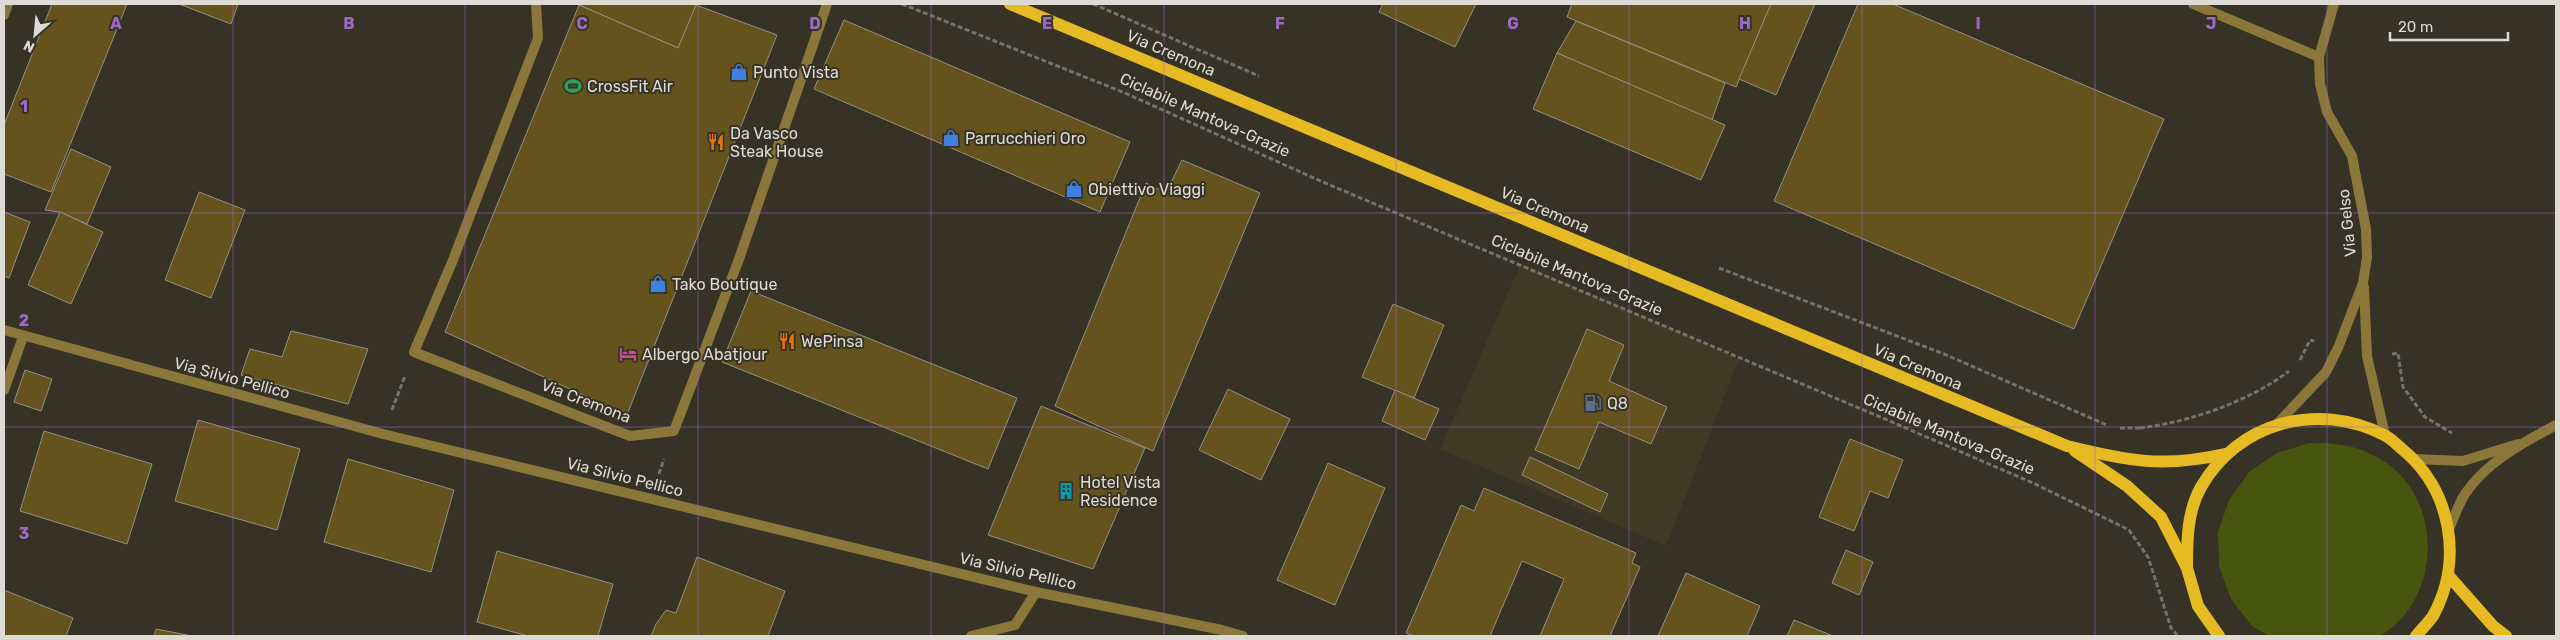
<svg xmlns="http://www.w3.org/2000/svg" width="2560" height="640" viewBox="0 0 2560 640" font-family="Rubik,sans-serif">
  <rect width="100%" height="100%" fill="#363225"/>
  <!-- built -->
  <polygon fill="#403926" points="1521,263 1739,359 1666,546 1440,449"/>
  <!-- green -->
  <path fill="#47550f" d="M 2309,443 C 2334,443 2352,444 2375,456 C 2444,491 2445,597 2380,636 L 2269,636 L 2252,626 L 2231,599 L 2219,566 L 2218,532 L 2229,500 L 2249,472 L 2277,453 Z"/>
  <!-- building -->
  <g fill="#65531d" stroke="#948f80">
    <polygon points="52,4 127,4 51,192 4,174 4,125"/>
    <polygon points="179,4 238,4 231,24"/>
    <polygon points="577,4 697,4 678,48"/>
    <polygon points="1383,4 1476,4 1455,47 1379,12"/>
    <polygon points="1572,4 1771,4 1736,87 1567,17"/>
    <polygon points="1771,4 1815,4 1776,95 1739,79"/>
    <polygon points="1858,4 1893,4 2164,119 2074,329 1774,201"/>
    <polygon points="579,5 678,48 696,5 777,35 627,415 445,332"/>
    <polygon points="844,20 1130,142 1100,212 814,89"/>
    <polygon points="1576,21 1725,83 1712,120 1557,53"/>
    <polygon points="1557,53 1725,125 1701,180 1533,109"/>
    <polygon points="71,149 111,167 87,224 60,212 45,210"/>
    <polygon points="1182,160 1260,193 1153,451 1055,406 1146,183 1166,193"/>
    <polygon points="199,192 245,210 211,298 165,280"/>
    <polygon points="4,212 30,222 9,278 4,276"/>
    <polygon points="60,212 103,232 71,304 28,285"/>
    <polygon points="751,291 1017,398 988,469 722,362"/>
    <polygon points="1393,304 1444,325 1414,398 1362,377"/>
    <polygon points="1587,329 1624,345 1609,381 1667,407 1651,444 1599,422 1579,469 1535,450"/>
    <polygon points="291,331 368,349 348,404 241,375 250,349 282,357"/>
    <polygon points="25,370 52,379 41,411 14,402"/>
    <polygon points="1228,389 1290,419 1261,480 1199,450"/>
    <polygon points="1395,390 1439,409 1425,440 1382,421"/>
    <polygon points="1041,406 1145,448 1093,569 988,535"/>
    <polygon points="198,420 300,449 277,530 175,501"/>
    <polygon points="44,431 152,464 127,544 20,511"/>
    <polygon points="1850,439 1903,460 1888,498 1870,491 1854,531 1819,517"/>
    <polygon points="1530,457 1608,494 1600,512 1522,475"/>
    <polygon points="348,459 454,490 431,572 324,542"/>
    <polygon points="1328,463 1385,488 1335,605 1277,580"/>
    <polygon points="1484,488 1636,553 1632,563 1640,567 1610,636 1540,636 1564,579 1522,561 1490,636 1414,636 1406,633 1461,505 1474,511"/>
    <polygon points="1846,550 1873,562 1859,595 1832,583"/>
    <polygon points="497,551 613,584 598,636 528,636 477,622"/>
    <polygon points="697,557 785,591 768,636 651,636 656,624 666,610 676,613"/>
    <polygon points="1686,573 1760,606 1747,636 1658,636"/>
    <polygon points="4,590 73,618 66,636 4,636"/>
    <polygon points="1794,620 1833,636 1787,636"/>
    <polygon points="156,629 192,636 154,636"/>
  </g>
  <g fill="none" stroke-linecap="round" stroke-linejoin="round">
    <!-- path -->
    <g stroke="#757267" stroke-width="3" stroke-dasharray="5 2.5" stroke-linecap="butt">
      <polyline points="902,4 1125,93 1325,183 1885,419 2033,483 2111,521 2129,530 2148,557 2171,628 2178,636"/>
      <polyline points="1093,4 1259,76"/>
      <polyline points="1719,268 1944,354 2107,425"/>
      <polyline points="2392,354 2398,353 2403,387 2425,417 2452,433"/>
      <polyline points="2300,360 2310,340 2314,341"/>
      <polyline points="392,410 405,376"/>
      <polyline points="2120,428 2140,428"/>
      <path d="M 2140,428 C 2190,422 2248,402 2289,371"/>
      <polyline points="659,474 664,459"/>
    </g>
    <!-- service -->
    <polyline stroke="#8c773b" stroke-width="10" points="536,4 538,38 453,260 414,352 630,436 674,431 739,259 827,4"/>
    <!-- minor -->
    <g stroke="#8c773b" stroke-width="10">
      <polyline points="2193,4 2319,57"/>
      <polyline points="4,15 8,4"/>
      <polyline points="2364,287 2367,356 2385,435"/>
      <polyline points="4,330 383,434 1036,592 1222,630 1243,636"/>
      <polyline points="4,390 23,337"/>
      <polyline points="2279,422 2326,372 2338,348 2363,283 2367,257 2366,229 2352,156 2327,112 2320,84 2319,57 2334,4"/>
      <polyline points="2414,459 2463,461 2518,444"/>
      <path d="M 2449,529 C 2454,518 2458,505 2465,494 C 2485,463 2524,442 2556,425"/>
      <polyline points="971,636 1015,625 1036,592"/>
    </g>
    <!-- primary -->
    <g stroke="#e6ba22" stroke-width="12">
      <path d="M 1010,4 L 2067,446 C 2128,461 2163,468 2225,454"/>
      <polyline points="2075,451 2127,486 2161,517 2187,568 2198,606 2219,636"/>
      <path d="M 2187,568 C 2187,540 2187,512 2201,487 C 2238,422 2318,401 2384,435 C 2391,438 2396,444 2402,449 C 2451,489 2464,560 2433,616 C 2428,623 2421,630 2416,636"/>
      <polyline points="2448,575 2493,626 2506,636"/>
    </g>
  </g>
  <!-- grid -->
  <path fill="none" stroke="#9e69c6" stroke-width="1" stroke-opacity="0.55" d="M 233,4 L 233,636M 465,4 L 465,636M 698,4 L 698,636M 931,4 L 931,636M 1164,4 L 1164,636M 1396,4 L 1396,636M 1629,4 L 1629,636M 1862,4 L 1862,636M 2095,4 L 2095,636M 2327,4 L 2327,636M 4,213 L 2556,213M 4,427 L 2556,427"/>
  <!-- icons -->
  <defs>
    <g id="shop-bare" transform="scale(1.35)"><path d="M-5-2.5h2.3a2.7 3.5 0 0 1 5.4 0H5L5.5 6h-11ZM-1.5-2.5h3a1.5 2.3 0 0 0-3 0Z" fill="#3f7fe0" stroke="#363225" stroke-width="2.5" paint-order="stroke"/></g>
    <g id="stadium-bare" transform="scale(1.35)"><path d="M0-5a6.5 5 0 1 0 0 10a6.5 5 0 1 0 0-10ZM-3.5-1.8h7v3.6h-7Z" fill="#2e9e5b" stroke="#363225" stroke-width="2.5" paint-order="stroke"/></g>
    <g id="restaurant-bare" transform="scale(1.35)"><path d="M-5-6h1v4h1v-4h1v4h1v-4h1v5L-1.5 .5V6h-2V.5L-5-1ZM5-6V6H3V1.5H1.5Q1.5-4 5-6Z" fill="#e8710a" stroke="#363225" stroke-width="2.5" paint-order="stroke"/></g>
    <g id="hotel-bare" transform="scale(1.35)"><path d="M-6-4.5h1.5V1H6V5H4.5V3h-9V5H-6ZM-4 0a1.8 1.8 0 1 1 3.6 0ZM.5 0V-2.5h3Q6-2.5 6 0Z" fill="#d1479c" stroke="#363225" stroke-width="2.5" paint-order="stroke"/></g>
    <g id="fuel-bare" transform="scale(1.35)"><path d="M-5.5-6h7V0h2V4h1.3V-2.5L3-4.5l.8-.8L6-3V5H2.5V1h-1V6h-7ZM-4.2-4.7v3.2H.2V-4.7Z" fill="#5c6f8a" stroke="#363225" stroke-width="2.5" paint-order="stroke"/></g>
    <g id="building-bare" transform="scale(1.35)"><path d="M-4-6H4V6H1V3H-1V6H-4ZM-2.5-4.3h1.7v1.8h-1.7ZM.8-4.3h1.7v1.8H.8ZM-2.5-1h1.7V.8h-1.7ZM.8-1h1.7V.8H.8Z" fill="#0f9aa8" stroke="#363225" stroke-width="2.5" paint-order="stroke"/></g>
  </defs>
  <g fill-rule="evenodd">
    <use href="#shop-bare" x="739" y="72"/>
    <use href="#stadium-bare" x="573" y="86"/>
    <use href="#shop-bare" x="951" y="138"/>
    <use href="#restaurant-bare" x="716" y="142"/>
    <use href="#shop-bare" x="1074" y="189"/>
    <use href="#shop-bare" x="658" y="284"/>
    <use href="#restaurant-bare" x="787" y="341"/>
    <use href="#hotel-bare" x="628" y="354"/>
    <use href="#fuel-bare" x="1593" y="403"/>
    <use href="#building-bare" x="1066" y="491"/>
  </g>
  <g text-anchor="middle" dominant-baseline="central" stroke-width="4" stroke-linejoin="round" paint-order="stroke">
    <!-- street labels -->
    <g font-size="16" fill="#dedbd4" stroke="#363225">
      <text transform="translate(1171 53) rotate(23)">Via Cremona</text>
      <text transform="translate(1205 115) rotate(24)">Ciclabile Mantova-Grazie</text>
      <text transform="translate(1545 210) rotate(23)">Via Cremona</text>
      <text transform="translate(2347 223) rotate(-96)">Via Gelso</text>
      <text transform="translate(1577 275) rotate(23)">Ciclabile Mantova-Grazie</text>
      <text transform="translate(1918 367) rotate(23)">Via Cremona</text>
      <text transform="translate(232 378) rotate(15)">Via Silvio Pellico</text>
      <text transform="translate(586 401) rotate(21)">Via Cremona</text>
      <text transform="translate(1949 434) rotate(23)">Ciclabile Mantova-Grazie</text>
      <text transform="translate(625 477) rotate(14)">Via Silvio Pellico</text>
      <text transform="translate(1018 571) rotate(13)">Via Silvio Pellico</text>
    </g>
    <!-- poi labels -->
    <g font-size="16" fill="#dedbd4" stroke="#363225" text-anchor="start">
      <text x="753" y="72">Punto Vista</text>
      <text x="587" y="86">CrossFit Air</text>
      <text x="730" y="133">Da Vasco<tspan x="730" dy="18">Steak House</tspan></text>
      <text x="965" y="138">Parrucchieri Oro</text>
      <text x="1088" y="189">Obiettivo Viaggi</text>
      <text x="672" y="284">Tako Boutique</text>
      <text x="801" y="341">WePinsa</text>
      <text x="642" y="354">Albergo Abatjour</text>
      <text x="1607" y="403">Q8</text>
      <text x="1080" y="482">Hotel Vista<tspan x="1080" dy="18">Residence</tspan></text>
    </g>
  </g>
  <g font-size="16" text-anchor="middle" font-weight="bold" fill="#9e69c6" stroke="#363225" stroke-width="4" stroke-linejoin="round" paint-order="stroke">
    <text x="116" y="29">A</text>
    <text x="349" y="29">B</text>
    <text x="582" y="29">C</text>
    <text x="815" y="29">D</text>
    <text x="1047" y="29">E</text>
    <text x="1280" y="29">F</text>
    <text x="1513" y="29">G</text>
    <text x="1745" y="29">H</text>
    <text x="1978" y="29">I</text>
    <text x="2211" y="29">J</text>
    <text x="24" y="112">1</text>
    <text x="24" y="326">2</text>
    <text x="24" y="539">3</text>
  </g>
  <!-- border -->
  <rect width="2560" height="640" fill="none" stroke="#dedbd4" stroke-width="10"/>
  <!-- north arrow -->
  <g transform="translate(35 35) rotate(207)" stroke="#363225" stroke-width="4" paint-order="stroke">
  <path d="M0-4L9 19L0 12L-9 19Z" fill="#dedbd4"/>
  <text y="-8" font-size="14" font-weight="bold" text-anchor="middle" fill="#dedbd4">N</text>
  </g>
  <!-- scale -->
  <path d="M2390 32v8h118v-8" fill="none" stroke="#dedbd4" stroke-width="2.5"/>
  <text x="2398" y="32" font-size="15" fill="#dedbd4" stroke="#363225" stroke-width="4" paint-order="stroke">20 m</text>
</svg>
